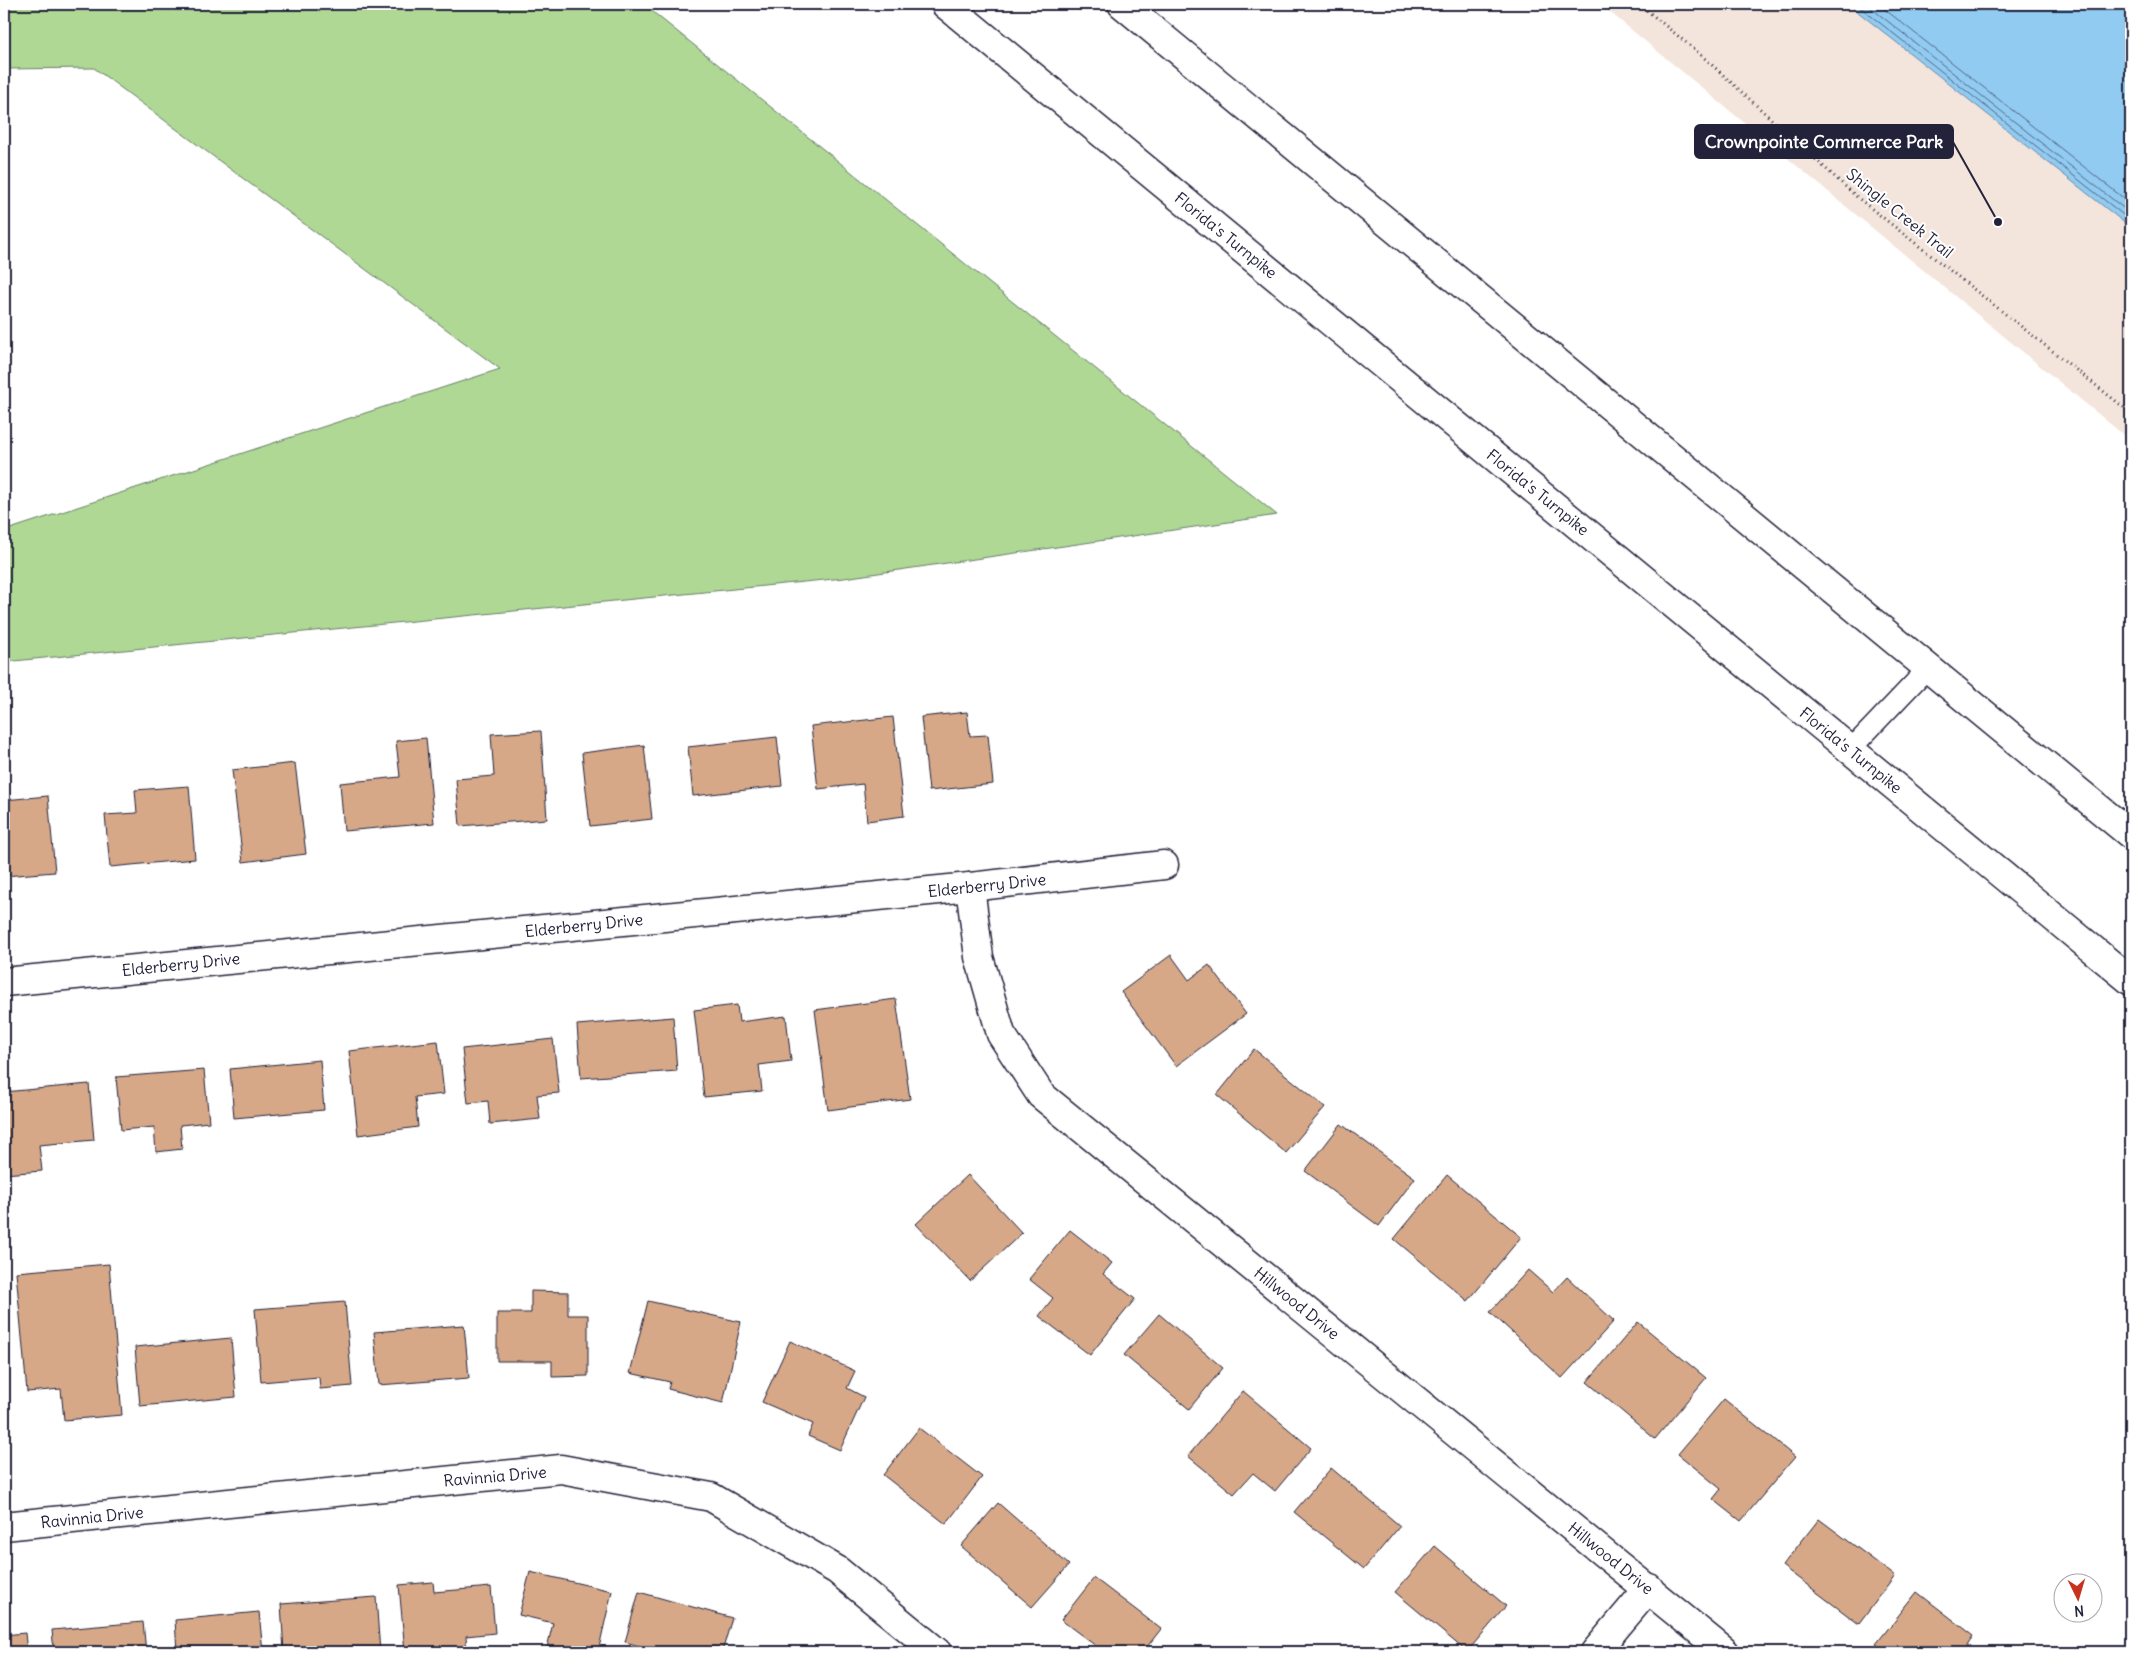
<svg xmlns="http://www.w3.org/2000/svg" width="2135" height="1656" viewBox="0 0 2135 1656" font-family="Delius,sans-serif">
  <rect width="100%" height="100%" fill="#fff"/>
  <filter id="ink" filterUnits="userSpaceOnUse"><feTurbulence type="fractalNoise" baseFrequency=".02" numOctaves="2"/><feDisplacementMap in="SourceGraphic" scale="10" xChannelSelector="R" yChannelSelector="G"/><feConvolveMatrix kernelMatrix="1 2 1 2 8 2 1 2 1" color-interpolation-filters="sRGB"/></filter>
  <g filter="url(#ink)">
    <!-- built -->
    <polygon fill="#f3e5db" points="1600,4 2131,4 2131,441"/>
    <!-- green -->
    <polygon fill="#afd895" stroke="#687d68" points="4,4 643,4 1277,515 844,578 4,662 4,531 500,369 94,68 4,69"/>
    <!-- water -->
    <polygon fill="#92cbf1" stroke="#6587a8" points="1848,4 2131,4 2131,228"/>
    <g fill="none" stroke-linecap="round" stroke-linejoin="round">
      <!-- shore -->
      <g stroke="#4f6684" stroke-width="1">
        <polyline points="1856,4 2131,221"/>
        <polyline points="1866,4 2131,214"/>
        <polyline points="1878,4 2131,204"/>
      </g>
    </g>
    <!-- building -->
    <g fill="#d6a888" stroke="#22223b">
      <polygon points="967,712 970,736 988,735 993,784 929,791 921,717"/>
      <polygon points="893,717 904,816 867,821 863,784 818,789 811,726"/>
      <polygon points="541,731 547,819 460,826 456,779 494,776 491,734"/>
      <polygon points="777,737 782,786 693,796 688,747"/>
      <polygon points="426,738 434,823 344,831 340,783 400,777 396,741"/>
      <polygon points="644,745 652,819 590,826 582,753"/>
      <polygon points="295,763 306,854 243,862 232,770"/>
      <polygon points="189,786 195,859 110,867 105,815 137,813 135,790"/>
      <polygon points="48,796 55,872 4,876 4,800"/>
      <polygon points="1171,955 1189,980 1209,965 1246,1014 1176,1066 1121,992"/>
      <polygon points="896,999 910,1099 828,1110 815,1010"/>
      <polygon points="737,1005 739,1022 786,1016 791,1061 759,1065 762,1091 704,1097 694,1010"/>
      <polygon points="673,1017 677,1071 581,1078 577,1025"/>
      <polygon points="553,1039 559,1093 537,1095 540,1119 490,1124 488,1101 468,1103 462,1049"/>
      <polygon points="438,1041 444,1094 415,1097 418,1127 358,1135 349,1051"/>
      <polygon points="1254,1049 1325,1107 1286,1153 1217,1095"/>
      <polygon points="320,1060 324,1110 234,1118 230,1069"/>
      <polygon points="204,1070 209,1122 180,1125 182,1149 156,1152 154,1127 121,1130 116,1077"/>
      <polygon points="89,1084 94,1140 39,1145 42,1171 4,1174 4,1092"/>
      <polygon points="1341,1124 1415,1178 1379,1226 1305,1171"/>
      <polygon points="968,1175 1022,1233 970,1281 916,1224"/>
      <polygon points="1447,1175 1521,1237 1468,1301 1394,1239"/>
      <polygon points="1070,1230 1112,1263 1103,1274 1135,1299 1090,1355 1039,1316 1053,1298 1029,1279"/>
      <polygon points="109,1264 122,1415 64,1420 61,1389 27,1392 16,1272"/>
      <polygon points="1528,1270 1553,1292 1567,1277 1614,1321 1562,1378 1490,1312"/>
      <polygon points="531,1291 568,1292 568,1315 588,1315 588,1376 552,1377 552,1361 497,1361 497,1313 531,1313"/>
      <polygon points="648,1301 741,1322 723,1403 668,1389 670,1382 630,1373"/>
      <polygon points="345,1302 352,1386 320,1389 319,1377 261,1382 255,1309"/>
      <polygon points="1159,1314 1223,1368 1189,1409 1124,1355"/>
      <polygon points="1638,1322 1706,1378 1655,1439 1587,1382"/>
      <polygon points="464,1325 469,1378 379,1385 374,1332"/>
      <polygon points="231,1338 236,1397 140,1406 135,1347"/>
      <polygon points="790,1341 855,1371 847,1388 864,1397 840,1450 808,1436 813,1424 762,1402"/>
      <polygon points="1243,1391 1311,1448 1275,1491 1253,1473 1234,1494 1188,1456"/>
      <polygon points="1724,1399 1795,1457 1741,1521 1713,1499 1721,1489 1678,1454"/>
      <polygon points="919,1428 982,1477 946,1524 883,1475"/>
      <polygon points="1331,1468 1400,1526 1364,1569 1294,1512"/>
      <polygon points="998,1503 1069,1565 1032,1607 961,1546"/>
      <polygon points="1819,1519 1895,1576 1859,1624 1782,1566"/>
      <polygon points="1435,1546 1506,1606 1467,1652 1395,1592"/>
      <polygon points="530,1572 612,1591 598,1652 546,1652 553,1623 519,1615"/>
      <polygon points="1094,1578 1161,1629 1143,1652 1104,1652 1061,1620"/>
      <polygon points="433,1582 434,1592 491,1587 495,1633 466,1636 467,1652 405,1652 399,1585"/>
      <polygon points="639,1592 732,1618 722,1652 662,1652 625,1642"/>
      <polygon points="1917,1592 1974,1636 1963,1652 1887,1652 1876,1644"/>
      <polygon points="376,1597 380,1652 284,1652 281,1604"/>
      <polygon points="259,1612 263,1652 177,1652 175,1620"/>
      <polygon points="143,1622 146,1652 54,1652 52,1630"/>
      <polygon points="25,1633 27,1652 4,1652 4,1635"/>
    </g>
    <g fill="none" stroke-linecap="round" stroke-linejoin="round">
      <!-- service casing -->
      <g stroke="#22223b" stroke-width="22">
        <polyline id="service" points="1850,750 1928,668"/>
      </g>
      <!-- minor casing -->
      <g stroke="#22223b" stroke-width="31">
        <g id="minor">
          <polyline points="970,887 979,957 1001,1034 1041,1095 1725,1652"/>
          <polyline points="4,982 970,887 1164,865"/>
          <polyline points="4,1526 561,1469 711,1497 837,1570 937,1652"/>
          <polyline points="1595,1652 1649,1588"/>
        </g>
      </g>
      <!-- motorway casing -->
      <g stroke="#22223b" stroke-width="31">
        <g id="motorway">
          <polyline points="945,4 2131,981"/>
          <polyline points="1122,4 2131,835"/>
        </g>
      </g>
      <!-- path -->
      <polyline stroke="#22223b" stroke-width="3" stroke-dasharray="1 4" stroke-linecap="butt" points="1639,4 1700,54 1858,198 2131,413"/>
      <!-- service -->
      <use href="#service" stroke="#fff" stroke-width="19"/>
      <!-- minor -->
      <use href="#minor" stroke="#fff" stroke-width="28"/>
      <!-- motorway -->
      <use href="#motorway" stroke="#fff" stroke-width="28"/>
    </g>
  </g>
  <g text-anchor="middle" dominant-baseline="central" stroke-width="4" stroke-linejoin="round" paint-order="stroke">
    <!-- street labels -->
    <g font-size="16" fill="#22223b" stroke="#fff">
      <text transform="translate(1900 213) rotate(39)">Shingle Creek Trail</text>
      <text transform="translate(1226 235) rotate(39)">Florida's Turnpike</text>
      <text transform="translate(1538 492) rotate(39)">Florida's Turnpike</text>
      <text transform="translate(1851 750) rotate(39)">Florida's Turnpike</text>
      <text transform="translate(987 885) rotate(-6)">Elderberry Drive</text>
      <text transform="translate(584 925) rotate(-6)">Elderberry Drive</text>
      <text transform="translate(181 964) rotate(-6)">Elderberry Drive</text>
      <text transform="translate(1297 1303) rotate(39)">Hillwood Drive</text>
      <text transform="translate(495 1476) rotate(-5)">Ravinnia Drive</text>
      <text transform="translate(92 1517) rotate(-6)">Ravinnia Drive</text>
      <text transform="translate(1611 1558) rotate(39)">Hillwood Drive</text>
    </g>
  </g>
  <!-- callouts -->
  <path fill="none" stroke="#22223b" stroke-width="2" d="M1998 222L1953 142"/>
  <circle fill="#22223b" stroke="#fff" stroke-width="2" cx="1998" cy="222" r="5"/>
  <rect fill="#22223b" stroke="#22223b" stroke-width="2" x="1695" y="125" width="258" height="33" rx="5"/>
  <g font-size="18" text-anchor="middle" font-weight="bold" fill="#fff">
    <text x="1824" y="148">Crownpointe Commerce Park</text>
  </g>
  <!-- margin -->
  <rect width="2135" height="1656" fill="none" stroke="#fff" stroke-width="20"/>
  <rect x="10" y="10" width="2115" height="1636" fill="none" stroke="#22223b" stroke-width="2" filter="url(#ink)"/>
  <!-- north arrow -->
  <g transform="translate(2078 1598) rotate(175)"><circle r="24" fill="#ffffff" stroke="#a7a7b1"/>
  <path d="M0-4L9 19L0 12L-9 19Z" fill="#c8321e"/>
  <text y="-8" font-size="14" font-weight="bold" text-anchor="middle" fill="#22223b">N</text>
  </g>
</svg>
